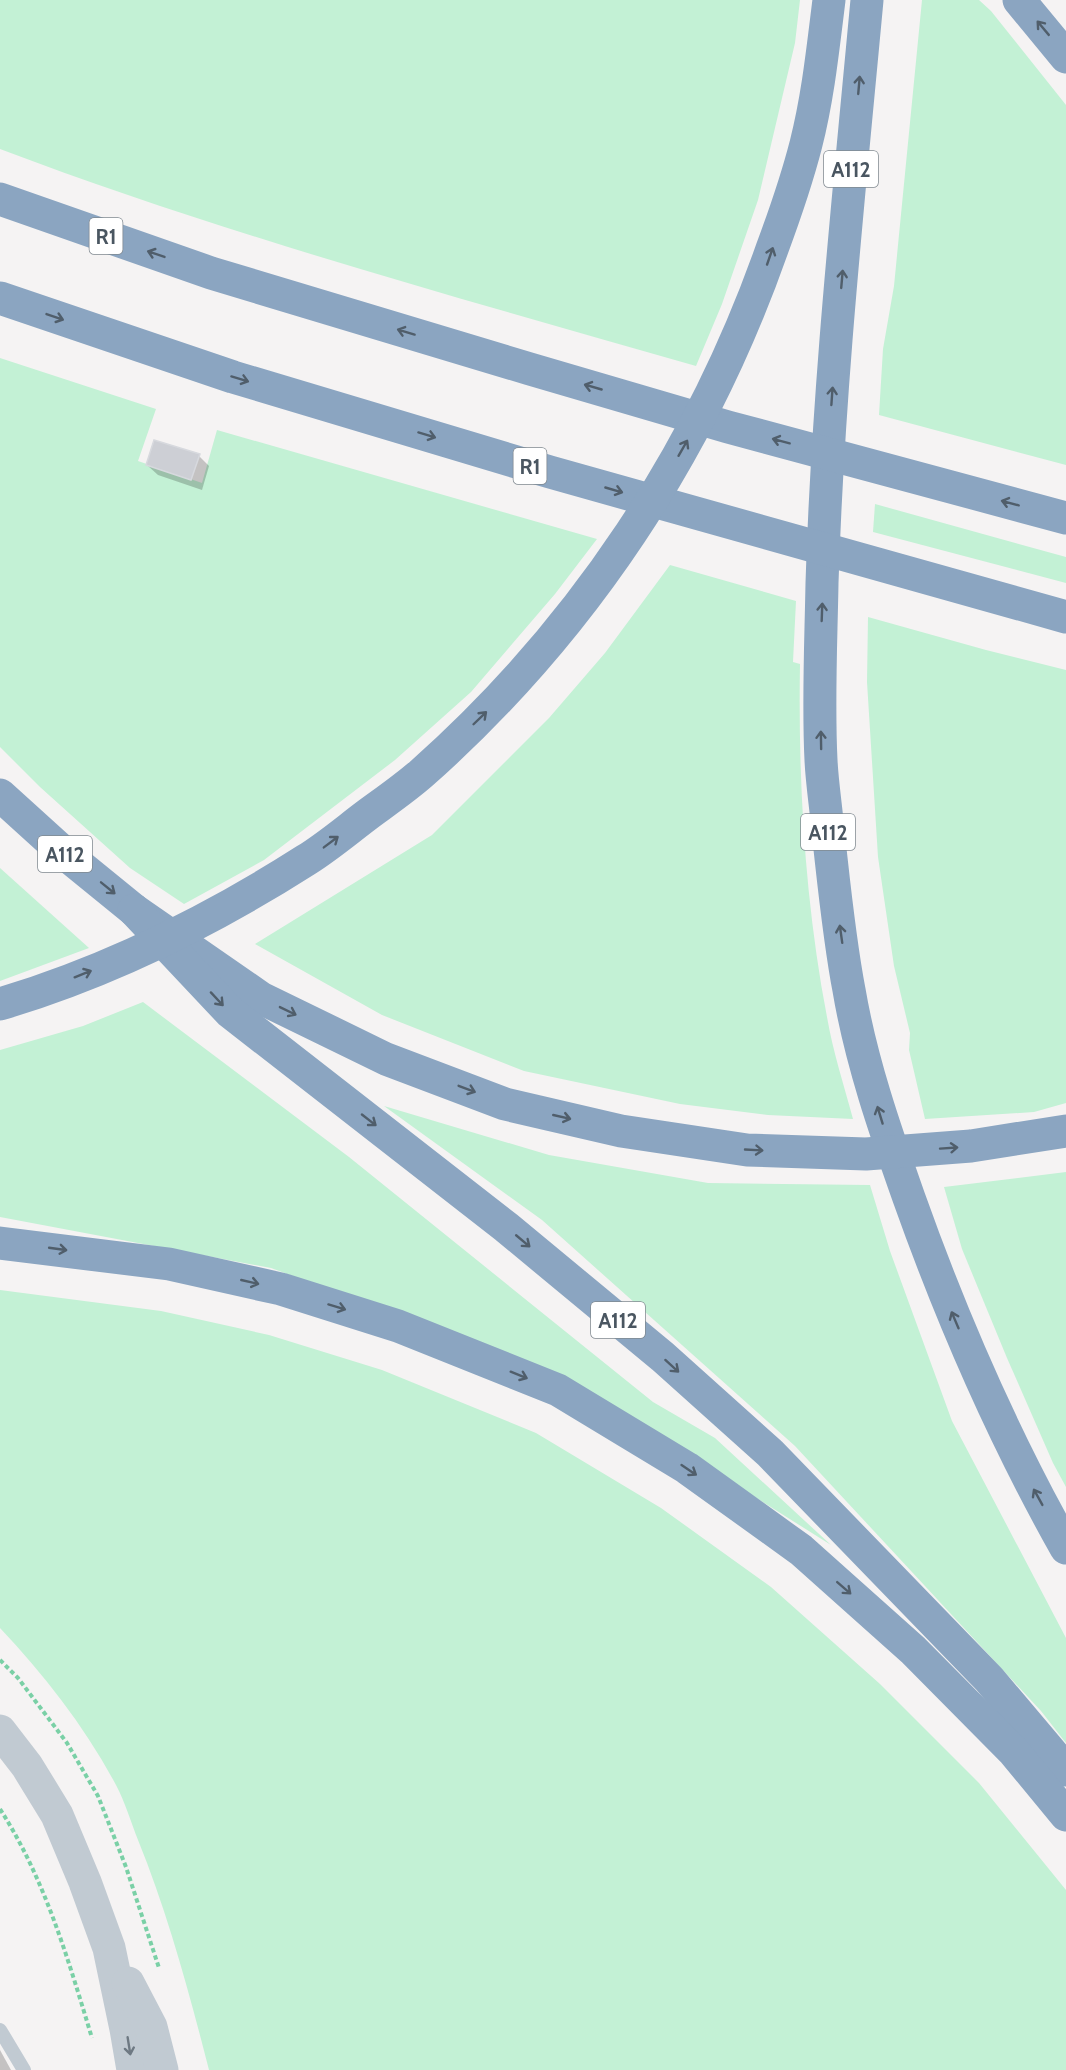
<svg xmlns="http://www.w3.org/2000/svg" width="1066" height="2070" viewBox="0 0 1066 2070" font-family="Cabin,sans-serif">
  <rect width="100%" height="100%" fill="#f5f3f3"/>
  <!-- green -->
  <g fill="#c3f1d5">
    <path d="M 0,0 L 800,0 L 795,43 L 758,200 L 722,304 L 696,366 C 463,299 227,235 0,149 Z"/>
    <polygon points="922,0 979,0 991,11 1066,105 1066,465 879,415 883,349 894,286"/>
    <polygon points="0,358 156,409 138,461 202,483 217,430 597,539 555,594 471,692 395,760 264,860 184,904 130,868 40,787 0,747"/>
    <polygon points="875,504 1066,557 1066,583 873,532"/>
    <path d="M 670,565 L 796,601 L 793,662 L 800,664 C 798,782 805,902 827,1017 C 833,1052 844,1085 853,1119 L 768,1115 L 680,1104 L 524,1071 L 382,1015 L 255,944 L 432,835 L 549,718 L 605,653 Z"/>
    <polygon points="868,617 986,650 1066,670 1066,1103 1034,1112 925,1119 909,1050 910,1033 894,966 878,857 867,682"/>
    <polygon points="0,868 89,948 0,981"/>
    <polygon points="143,1002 349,1157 653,1402 715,1438 831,1545 558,1373 271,1268 0,1217 0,1050 83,1026"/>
    <polygon points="384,1106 549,1155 708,1183 870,1185 890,1251 952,1421 1066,1638 1066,1743 1041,1711 795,1446 542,1220"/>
    <polygon points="1066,1172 1066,1487 1053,1463 1007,1358 962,1249 944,1187"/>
    <path d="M 0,1290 L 161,1311 L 269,1335 L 382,1370 L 536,1433 L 661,1508 L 771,1587 L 880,1684 L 979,1783 L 1066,1890 L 1066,2070 L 209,2070 C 189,1992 168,1914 138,1840 C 131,1822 125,1802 116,1785 C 85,1727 45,1676 0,1628 Z"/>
  </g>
  <!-- shadow -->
  <g fill="#0003">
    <polygon points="199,456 209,466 202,490 158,475 147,465"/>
    <polygon points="0,2050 11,2070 0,2070"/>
  </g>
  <!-- building -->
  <polygon fill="#cdcfd5" stroke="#d7d9de" stroke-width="1.5" points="154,440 200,454 191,480 146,465"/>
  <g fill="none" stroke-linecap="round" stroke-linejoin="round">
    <!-- path -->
    <g stroke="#7ad0a6" stroke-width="4" stroke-dasharray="4.5 3" stroke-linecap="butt">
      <polyline points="0,1660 18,1678 67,1743 98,1796 126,1867 159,1968"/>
      <path d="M 0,1809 C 45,1879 68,1959 92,2038"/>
    </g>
    <!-- service -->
    <polyline stroke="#c1cad2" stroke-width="14" points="0,2030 24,2070"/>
    <!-- tertiary -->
    <g stroke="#c1cad2" stroke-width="33">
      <polyline points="0,1731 27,1766 57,1815 85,1882 109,1948 126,2029 133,2070"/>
      <polyline points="128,1983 151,2027 162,2070"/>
    </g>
    <!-- motorway -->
    <g stroke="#8ba5c1" stroke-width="33">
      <path d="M 867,0 C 849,194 828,388 822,583 C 821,642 818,701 821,760 C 822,783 826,807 828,831 C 834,884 839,938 849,990 C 861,1061 885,1130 909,1198 C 952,1319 1003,1436 1066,1548"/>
      <polyline points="1019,0 1066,57"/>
      <polyline points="0,199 211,273 530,369 728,427 1066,518"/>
      <polyline points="0,298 233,377 550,472 1066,617"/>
      <polyline points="0,795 64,853 134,910 261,998 386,1059 505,1104 621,1131 747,1150 866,1154 971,1146 1066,1131"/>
      <polyline points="134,910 230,1012 506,1227 663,1357 770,1453 989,1679 1066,1770"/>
      <path d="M 0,1004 C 107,972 212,920 306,860 C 327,847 347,830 367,815 C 386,801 405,788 422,773 C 583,630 701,451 772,249 C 785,214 797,179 806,144 C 818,97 823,48 829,0"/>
      <polyline points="0,1243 169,1264 281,1289 398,1326 558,1390 687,1468 801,1550 913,1650 1014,1752 1066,1815"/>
    </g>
  </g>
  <!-- one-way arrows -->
  <defs><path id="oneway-shaft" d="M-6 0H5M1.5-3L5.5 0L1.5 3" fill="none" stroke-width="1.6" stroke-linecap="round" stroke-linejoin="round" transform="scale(1.5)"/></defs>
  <g stroke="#505e6b">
    <use href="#oneway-shaft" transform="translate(1043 28) rotate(-130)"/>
    <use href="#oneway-shaft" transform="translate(859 85) rotate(-85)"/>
    <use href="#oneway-shaft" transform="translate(156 254) rotate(-161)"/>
    <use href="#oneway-shaft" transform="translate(770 256) rotate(-71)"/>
    <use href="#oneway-shaft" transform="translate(842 279) rotate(-85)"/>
    <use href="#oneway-shaft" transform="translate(55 317) rotate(19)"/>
    <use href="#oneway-shaft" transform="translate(406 332) rotate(-163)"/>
    <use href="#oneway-shaft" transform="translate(240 379) rotate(17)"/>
    <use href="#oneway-shaft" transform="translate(593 387) rotate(-164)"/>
    <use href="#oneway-shaft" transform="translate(832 396) rotate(-86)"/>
    <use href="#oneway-shaft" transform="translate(427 435) rotate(17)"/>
    <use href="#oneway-shaft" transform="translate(781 441) rotate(-165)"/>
    <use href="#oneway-shaft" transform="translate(683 448) rotate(-60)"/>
    <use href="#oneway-shaft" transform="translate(614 490) rotate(16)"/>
    <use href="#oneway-shaft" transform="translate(1010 503) rotate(-165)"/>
    <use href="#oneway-shaft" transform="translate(822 612) rotate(-88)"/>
    <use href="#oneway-shaft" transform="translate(480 718) rotate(-44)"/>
    <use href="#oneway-shaft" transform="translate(821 740) rotate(-91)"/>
    <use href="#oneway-shaft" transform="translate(331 842) rotate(-37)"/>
    <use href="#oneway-shaft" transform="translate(108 888) rotate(39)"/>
    <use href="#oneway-shaft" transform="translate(841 934) rotate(-98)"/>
    <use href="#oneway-shaft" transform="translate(83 974) rotate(-22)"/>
    <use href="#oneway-shaft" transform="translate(217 999) rotate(47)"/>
    <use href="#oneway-shaft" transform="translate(288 1011) rotate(26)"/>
    <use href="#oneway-shaft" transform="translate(467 1089) rotate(21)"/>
    <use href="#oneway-shaft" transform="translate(880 1115) rotate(-107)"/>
    <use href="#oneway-shaft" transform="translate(562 1117) rotate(13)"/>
    <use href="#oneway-shaft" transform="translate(369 1120) rotate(38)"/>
    <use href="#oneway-shaft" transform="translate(949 1148) rotate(-4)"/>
    <use href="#oneway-shaft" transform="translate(754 1150) rotate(3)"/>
    <use href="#oneway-shaft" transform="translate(523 1241) rotate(40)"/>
    <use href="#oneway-shaft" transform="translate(58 1249) rotate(8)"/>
    <use href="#oneway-shaft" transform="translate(250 1282) rotate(13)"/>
    <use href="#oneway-shaft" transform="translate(337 1307) rotate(17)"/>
    <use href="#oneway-shaft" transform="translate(955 1320) rotate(-113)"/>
    <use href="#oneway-shaft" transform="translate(672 1366) rotate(42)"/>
    <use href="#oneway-shaft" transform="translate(519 1375) rotate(22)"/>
    <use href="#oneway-shaft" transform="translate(689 1470) rotate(34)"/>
    <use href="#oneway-shaft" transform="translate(1038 1497) rotate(-119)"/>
    <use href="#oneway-shaft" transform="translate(844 1588) rotate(41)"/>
  </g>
  <use stroke="#6e7983" href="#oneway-shaft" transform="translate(129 2046) rotate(81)"/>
  <g text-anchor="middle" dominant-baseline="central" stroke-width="4.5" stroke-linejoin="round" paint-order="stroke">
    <!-- shield labels -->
    <g fill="#fff" stroke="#808990" stroke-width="1.5">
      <rect x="824" y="151" width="54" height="36" rx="4.5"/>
      <rect x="89.5" y="218" width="33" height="36" rx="4.5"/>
      <rect x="513.5" y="448" width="33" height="36" rx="4.5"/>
      <rect x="801" y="814" width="54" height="36" rx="4.5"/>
      <rect x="38" y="836" width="54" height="36" rx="4.5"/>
      <rect x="591" y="1302" width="54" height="36" rx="4.5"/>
    </g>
    <g font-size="21" font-weight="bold" fill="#4a5661">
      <text x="851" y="169">A112</text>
      <text x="106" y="236">R1</text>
      <text x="530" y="466">R1</text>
      <text x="828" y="832">A112</text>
      <text x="65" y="854">A112</text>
      <text x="618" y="1320">A112</text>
    </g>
  </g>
</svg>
